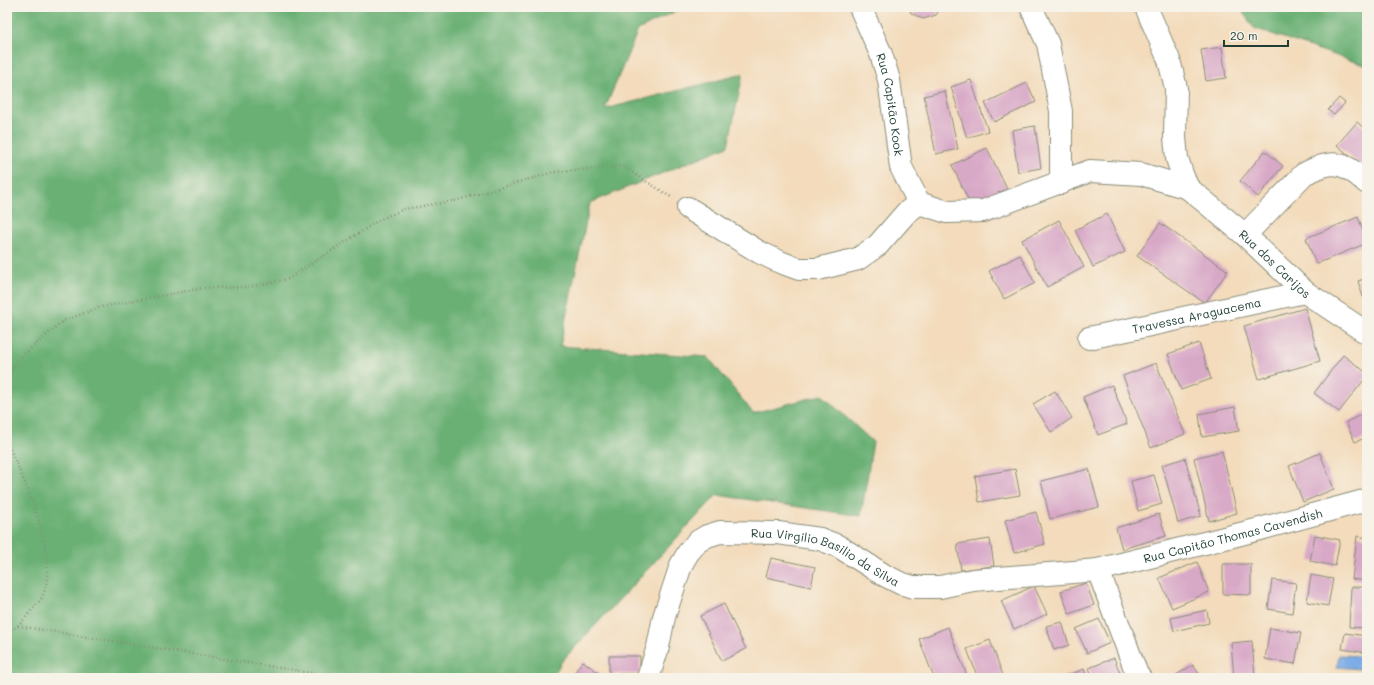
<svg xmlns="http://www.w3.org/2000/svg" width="1374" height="685" viewBox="0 0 1374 685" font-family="Mali,sans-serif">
  <rect width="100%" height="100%" fill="#f7f3e8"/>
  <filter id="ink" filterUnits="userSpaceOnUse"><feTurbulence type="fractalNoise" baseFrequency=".025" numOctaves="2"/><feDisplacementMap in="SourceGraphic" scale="8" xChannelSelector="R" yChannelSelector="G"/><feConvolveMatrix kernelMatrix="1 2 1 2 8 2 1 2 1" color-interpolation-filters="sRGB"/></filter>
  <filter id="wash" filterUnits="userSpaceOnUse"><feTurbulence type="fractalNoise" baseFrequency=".012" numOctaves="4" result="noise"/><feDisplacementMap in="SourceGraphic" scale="16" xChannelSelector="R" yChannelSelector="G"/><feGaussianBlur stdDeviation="0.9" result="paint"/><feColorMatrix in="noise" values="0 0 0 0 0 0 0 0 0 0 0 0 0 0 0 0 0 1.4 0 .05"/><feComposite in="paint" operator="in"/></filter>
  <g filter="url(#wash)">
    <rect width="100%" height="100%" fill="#f3dbbb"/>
    <!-- forest -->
    <g fill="#6bb074" stroke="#457654">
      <polygon points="7,7 684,7 638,30 605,109 743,74 728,146 590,203 560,346 708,357 753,413 822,395 873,442 861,516 717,495 562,661 552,678 7,678"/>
      <polygon points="1239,7 1367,7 1367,66 1254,28"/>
    </g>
    <!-- water -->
    <polygon fill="#7babe6" stroke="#4d748d" points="1339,655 1361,656 1360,669 1337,667"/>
    <g id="blocks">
      <!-- building -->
      <g fill="#d8a8c7">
        <polygon points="909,7 941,7 936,15 923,19 911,13"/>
        <polygon points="968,7 977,7 972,12"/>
        <polygon points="1222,47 1226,78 1206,81 1201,50"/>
        <polygon points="971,80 988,131 967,138 951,87"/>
        <polygon points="1027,83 1036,102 994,122 985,103"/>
        <polygon points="945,91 958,149 936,154 924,96"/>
        <polygon points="1339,98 1345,103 1334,115 1328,110"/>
        <polygon points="1357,122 1367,131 1367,171 1337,145"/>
        <polygon points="1035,126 1041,168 1018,172 1012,130"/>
        <polygon points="987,148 1007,189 971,206 952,165"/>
        <polygon points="1265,151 1283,166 1258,197 1240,181"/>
        <polygon points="1107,214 1125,252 1093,267 1075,230"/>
        <polygon points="1358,217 1367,240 1367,243 1316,264 1306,238"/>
        <polygon points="1059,220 1084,267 1047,287 1022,240"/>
        <polygon points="1160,223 1228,271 1205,303 1137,256"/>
        <polygon points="1020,255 1035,283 1004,299 989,271"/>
        <polygon points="1367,278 1367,296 1363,297 1358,281"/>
        <polygon points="1305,308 1320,361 1259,379 1244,326"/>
        <polygon points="1199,343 1211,379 1181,390 1168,354"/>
        <polygon points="1343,355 1367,373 1367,376 1339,412 1314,393"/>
        <polygon points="1156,363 1185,434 1151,448 1123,376"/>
        <polygon points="1112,385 1127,424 1098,435 1083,397"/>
        <polygon points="1055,391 1072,418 1051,432 1033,404"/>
        <polygon points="1235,407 1239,431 1202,437 1199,414"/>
        <polygon points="1367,412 1367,437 1355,442 1346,422"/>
        <polygon points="1222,451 1237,513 1209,521 1194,458"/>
        <polygon points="1320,453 1334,489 1303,502 1289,466"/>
        <polygon points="1185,458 1201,516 1178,523 1162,465"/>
        <polygon points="1015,469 1020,495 979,502 975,476"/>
        <polygon points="1089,469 1099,507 1050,519 1041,481"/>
        <polygon points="1154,475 1162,504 1138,511 1131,481"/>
        <polygon points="1036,512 1045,544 1014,553 1005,520"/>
        <polygon points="1159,514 1166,536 1122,549 1116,528"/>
        <polygon points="1315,535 1340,540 1335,566 1310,561"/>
        <polygon points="1357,536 1367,538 1367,581 1352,579"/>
        <polygon points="990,539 994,566 961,570 957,544"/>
        <polygon points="771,558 815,567 811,587 766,577"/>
        <polygon points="1197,562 1209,592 1172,608 1159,578"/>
        <polygon points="1223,564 1251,564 1251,595 1223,594"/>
        <polygon points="1311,575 1333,579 1328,606 1307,602"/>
        <polygon points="1272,580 1296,583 1292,613 1268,609"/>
        <polygon points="1086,583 1094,605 1069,614 1061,591"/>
        <polygon points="1034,586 1047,614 1014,629 1001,601"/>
        <polygon points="1351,587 1367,587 1367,628 1349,627"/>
        <polygon points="724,604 746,649 722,661 700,616"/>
        <polygon points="1207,610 1209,623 1174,631 1171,618"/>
        <polygon points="1099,619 1110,643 1087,653 1076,629"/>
        <polygon points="1062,622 1069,645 1054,650 1046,626"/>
        <polygon points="948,627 968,678 934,678 919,639"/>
        <polygon points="1270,628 1301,633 1295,664 1265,659"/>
        <polygon points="1345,633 1367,636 1367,653 1342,649"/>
        <polygon points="990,640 1004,678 978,678 967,649"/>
        <polygon points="1252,641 1255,677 1234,678 1231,643"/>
        <rect x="609" y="656" width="31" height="18"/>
        <polygon points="1114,658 1122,678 1093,678 1089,668"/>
        <polygon points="583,661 605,678 570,678"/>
        <polygon points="1193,665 1202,678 1171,678"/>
        <polygon points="1084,669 1088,678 1061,678"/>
      </g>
    </g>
  </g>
  <g filter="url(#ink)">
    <use href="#blocks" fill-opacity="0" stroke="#898c78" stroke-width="1"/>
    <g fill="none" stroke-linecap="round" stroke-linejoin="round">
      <!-- minor casing -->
      <g stroke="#898c78" stroke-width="24">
        <g id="minor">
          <path id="s1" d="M 860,7 L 881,54 L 889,80 L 901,167 L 919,203"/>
          <polyline points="1031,7 1048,44 1061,111 1061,183"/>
          <path id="s2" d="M 1146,7 L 1169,60 L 1176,88 L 1175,138 L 1177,158 L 1182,174 L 1188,188 L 1245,235 L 1305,292 L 1367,333"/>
          <polyline points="688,208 759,252 780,262 799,269 818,269 858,259 878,245 906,213 919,203 947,212 983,211 1090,171 1141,174 1188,188"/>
          <path d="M 1245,235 L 1304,174 C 1316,168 1330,161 1343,166 C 1352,169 1360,177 1367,183"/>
          <path id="s3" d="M 1089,338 L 1305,292"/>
          <polyline points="1098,570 1137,674 1140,678"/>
          <path id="s4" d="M 648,678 L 658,647 L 664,617 L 681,565 L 688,553 L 697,542 L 707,536 L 720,532 L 778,533 L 820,539 L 838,546 L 884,575 L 900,583 L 913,587 L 940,587 L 973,580 L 1098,570 L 1260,529 L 1367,500"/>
        </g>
      </g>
      <!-- path -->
      <g stroke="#898c78" stroke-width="2.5" stroke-dasharray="1 3" stroke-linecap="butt">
        <polyline points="7,380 17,360 63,321 101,307 203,288 250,287 288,279 379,220 404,209 454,201 554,172 622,166 671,197"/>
        <path d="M 7,442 C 24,481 60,554 43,595 C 41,601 34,607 30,612 C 21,623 20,626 7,631"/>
        <polyline points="18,626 343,678"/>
      </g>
      <!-- minor -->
      <use href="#minor" stroke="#fff" stroke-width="22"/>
    </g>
  </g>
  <g text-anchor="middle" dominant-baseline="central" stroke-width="4" stroke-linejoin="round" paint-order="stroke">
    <!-- street labels -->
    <g font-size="12" fill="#1f3d34" stroke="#f7f3e8">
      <text stroke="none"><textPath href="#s1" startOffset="103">Rua Capitão Kook</textPath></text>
      <text stroke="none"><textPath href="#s2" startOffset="304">Rua dos Carijos</textPath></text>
      <text stroke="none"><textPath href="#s3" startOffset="110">Travessa Araguacema</textPath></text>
      <text stroke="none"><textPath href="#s4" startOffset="702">Rua Capitão Thomas Cavendish</textPath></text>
      <text stroke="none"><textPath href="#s4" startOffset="282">Rua Virgilio Basilio da Silva</textPath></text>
    </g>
  </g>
  <!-- margin -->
  <rect width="1374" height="685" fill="none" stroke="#f7f3e8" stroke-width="24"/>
  <!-- scale -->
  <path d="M1224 40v6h64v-6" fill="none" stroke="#1f3d34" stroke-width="2"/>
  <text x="1230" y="40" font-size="12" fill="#1f3d34" stroke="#f7f3e8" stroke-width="3" paint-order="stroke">20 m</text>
</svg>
